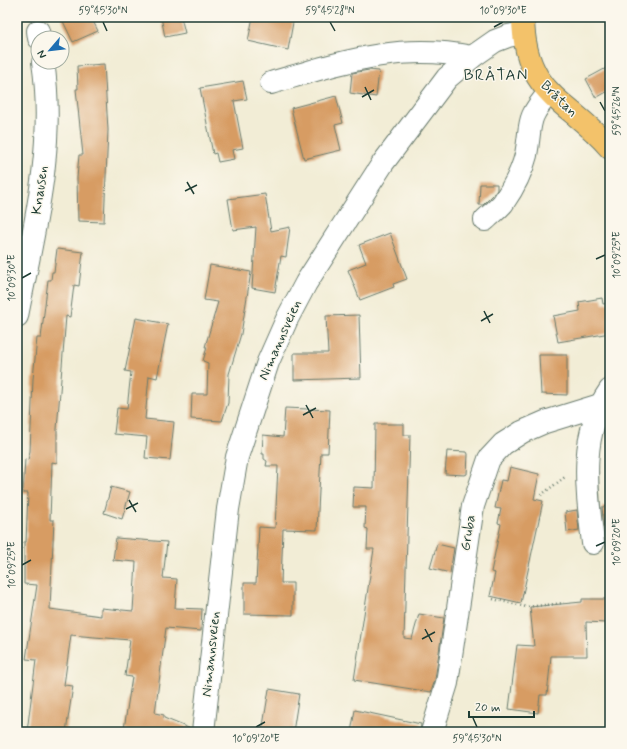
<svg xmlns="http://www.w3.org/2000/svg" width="627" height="749" viewBox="0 0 627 749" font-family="Mynerve,sans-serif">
  <rect width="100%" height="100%" fill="#fbf7ec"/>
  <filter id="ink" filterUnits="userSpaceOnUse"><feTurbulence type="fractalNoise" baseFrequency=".025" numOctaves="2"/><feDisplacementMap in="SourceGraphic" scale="8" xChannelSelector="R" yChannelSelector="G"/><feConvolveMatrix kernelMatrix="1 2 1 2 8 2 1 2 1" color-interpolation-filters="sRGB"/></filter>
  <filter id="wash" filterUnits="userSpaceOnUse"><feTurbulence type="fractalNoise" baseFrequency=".012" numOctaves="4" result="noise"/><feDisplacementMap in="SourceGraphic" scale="16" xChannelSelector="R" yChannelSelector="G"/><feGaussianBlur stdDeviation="0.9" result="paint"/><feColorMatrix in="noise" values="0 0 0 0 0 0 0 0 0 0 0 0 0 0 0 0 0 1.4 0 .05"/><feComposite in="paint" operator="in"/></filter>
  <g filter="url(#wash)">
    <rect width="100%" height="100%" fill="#f2edd6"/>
    <g id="blocks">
      <!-- building -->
      <g fill="#d79c63">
        <polygon points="61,17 91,17 98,31 73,42"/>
        <polygon points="161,17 181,17 185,33 165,37"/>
        <polygon points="253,17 294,17 288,50 248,41"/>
        <polygon points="104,64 108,130 104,222 78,221 77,178 79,155 83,155 76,89 78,89 77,66"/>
        <polygon points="610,66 610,90 596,98 586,79"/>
        <polygon points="369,70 379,71 376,97 350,93 352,73"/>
        <polygon points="243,81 247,99 234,101 243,148 232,150 234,159 218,162 216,153 213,154 200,88"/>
        <polygon points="336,96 343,123 335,125 341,150 304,159 291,108"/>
        <polygon points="480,184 497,184 497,190 493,195 483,205 479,205"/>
        <polygon points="265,194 271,231 290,227 286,257 281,256 275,292 252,288 256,227 233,230 228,199"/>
        <polygon points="390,233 407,279 393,284 394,287 360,300 348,270 366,263 359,245"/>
        <polygon points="57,249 83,252 79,286 74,285 70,317 66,316 57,429 57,463 52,462 50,520 54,520 50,609 101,616 101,608 133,611 136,562 113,560 116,538 167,542 163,578 177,579 175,608 202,609 201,631 166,628 155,713 164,715 164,718 191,729 191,732 131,732 124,729 132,677 125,676 130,640 71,635 64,685 73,686 66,732 27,732 36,660 26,659 37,585 24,584 24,542 26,542 28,493 23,493 25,459 28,460 30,451 33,379 37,338 41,338 48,280 51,280 52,272 54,272"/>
        <polygon points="210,265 251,272 241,334 229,374 228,403 222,421 191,419 192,394 207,394 208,363 203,361 207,347 205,347 218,302 204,300"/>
        <polygon points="602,298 603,304 610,303 610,333 558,342 553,316 580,311 579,302"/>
        <polygon points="359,315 361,378 294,380 294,353 328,353 326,316"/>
        <polygon points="136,318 168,324 157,378 149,376 145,419 174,422 170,460 145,458 147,437 114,434 117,408 127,409 131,372 125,371"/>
        <polygon points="539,355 567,355 567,395 541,394"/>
        <polygon points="285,408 330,410 328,453 321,453 317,530 283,529 281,583 293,583 293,615 244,614 244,583 256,583 259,527 275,528 278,466 266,466 267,461 264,459 264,454 262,454 263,435 283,437"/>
        <polygon points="375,424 404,424 404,435 410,435 404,638 412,639 419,614 444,618 435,680 431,692 354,680 374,549 367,549 368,529 365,528 366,507 353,507 354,487 374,488"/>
        <polygon points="447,451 467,452 468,454 467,474 465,475 445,474"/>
        <polygon points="510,467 539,474 534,499 543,501 521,603 490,596 495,573 491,572 501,524 498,523 501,509 495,508 501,480 507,481"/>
        <polygon points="111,487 130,492 122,519 104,513"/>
        <polygon points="610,506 610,527 604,527 602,507"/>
        <polygon points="577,510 579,530 567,532 565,512"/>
        <polygon points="437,544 454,548 450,573 430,568"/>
        <polygon points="582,599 607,599 606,623 586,622 587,656 551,656 547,695 540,695 538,713 509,709 517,645 534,646 530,607 582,602"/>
        <polygon points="269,689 299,694 293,732 262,732"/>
        <polygon points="355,710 421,724 420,732 351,732"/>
      </g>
    </g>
  </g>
  <g filter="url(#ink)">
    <use href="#blocks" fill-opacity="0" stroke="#697b6d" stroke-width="1"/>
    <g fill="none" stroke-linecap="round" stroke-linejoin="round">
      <!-- minor casing -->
      <g stroke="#697b6d" stroke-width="24">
        <g id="minor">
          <polyline points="38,31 39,38"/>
          <path d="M 271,83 C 340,63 398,42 472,57"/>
          <path d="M 485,220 C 490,215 498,209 503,203 C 512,190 522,171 526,155 C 532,123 525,120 549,93"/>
          <path d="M 17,316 C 33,233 56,147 43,62"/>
          <path d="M 593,543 C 587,491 578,435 610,390"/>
          <polyline points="203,732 228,509 237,457 268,362 287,319 306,283 383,163 447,78 472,57 495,41 508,36 523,33"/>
          <polyline points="432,732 447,683 473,506 489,459 503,444 522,432 545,422 600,405"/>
        </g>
      </g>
      <!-- major casing -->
      <g stroke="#697b6d" stroke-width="24">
        <path id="major" d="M 523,17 C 524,96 567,98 610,148"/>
      </g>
      <!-- path -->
      <g stroke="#697b6d" stroke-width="2.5" stroke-dasharray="1 3" stroke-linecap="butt">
        <polyline points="541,495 565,477"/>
        <polyline points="493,599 526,607 564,603"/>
      </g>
      <!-- minor -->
      <use href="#minor" stroke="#fff" stroke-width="22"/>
      <!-- major -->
      <use href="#major" stroke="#f3c26a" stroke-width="22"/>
    </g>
  </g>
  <!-- ticks -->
  <path fill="none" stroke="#1f3d34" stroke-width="1.5" d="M 103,22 L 107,31M 330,22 L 335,31M 494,27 L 503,22M 365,87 L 371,100M 362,97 L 374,90M 600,102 L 605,111M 187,182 L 194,194M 185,191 L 197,185M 596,259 L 605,255M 22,278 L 31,273M 484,311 L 490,323M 481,321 L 493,314M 306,405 L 313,418M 303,415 L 316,408M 129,500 L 136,512M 126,509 L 138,503M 596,546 L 605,542M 22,565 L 31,560M 425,629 L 432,642M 422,639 L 435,632M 473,718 L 477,727M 256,727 L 265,722"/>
  <g text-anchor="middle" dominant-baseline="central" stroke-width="3" stroke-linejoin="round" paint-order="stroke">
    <!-- street labels -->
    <g font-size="14" fill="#1f3d34" stroke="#fbf7ec">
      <text transform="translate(559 99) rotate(45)">Bråtan</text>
      <text transform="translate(40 190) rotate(-82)">Knausen</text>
      <text transform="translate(280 340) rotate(-66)">Nimannsveien</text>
      <text transform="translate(468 533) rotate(-81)">Gruba</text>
      <text transform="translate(211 654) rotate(-84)">Nimannsveien</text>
    </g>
    <!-- quarter labels -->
    <g font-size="16" letter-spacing="1" fill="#1f3d34" stroke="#fbf7ec">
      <text x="496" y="75">BRÅTAN</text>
    </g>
  </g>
  <!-- margin -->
  <rect width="627" height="749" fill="none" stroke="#fbf7ec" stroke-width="44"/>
  <!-- north arrow -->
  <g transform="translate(50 50) rotate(242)"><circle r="19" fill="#fbf7ec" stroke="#a3ada2"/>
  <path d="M0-3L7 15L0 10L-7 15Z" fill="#1f6fb2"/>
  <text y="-6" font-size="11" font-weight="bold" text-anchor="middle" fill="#1f3d34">N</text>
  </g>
  <!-- scale -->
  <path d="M469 711v6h65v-6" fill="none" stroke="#1f3d34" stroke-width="2"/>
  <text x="475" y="711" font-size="12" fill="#1f3d34" stroke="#fbf7ec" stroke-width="3" paint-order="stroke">20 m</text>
  <rect x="22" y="22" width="583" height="705" fill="none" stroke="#1f3d34" stroke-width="1.5"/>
  <g font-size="10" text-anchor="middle" fill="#1f3d34">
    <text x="103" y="14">59°45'30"N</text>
    <text x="330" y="14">59°45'28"N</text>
    <text x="503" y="14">10°09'30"E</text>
    <text transform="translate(616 111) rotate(-90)" y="4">59°45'26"N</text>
    <text transform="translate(616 255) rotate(-90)" y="4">10°09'25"E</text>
    <text transform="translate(11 278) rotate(-90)" y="4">10°09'30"E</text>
    <text transform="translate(616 542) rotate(-90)" y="4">10°09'20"E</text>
    <text transform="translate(11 565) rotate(-90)" y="4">10°09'25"E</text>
    <text x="256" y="742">10°09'20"E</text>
    <text x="477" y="742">59°45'30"N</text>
  </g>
</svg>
